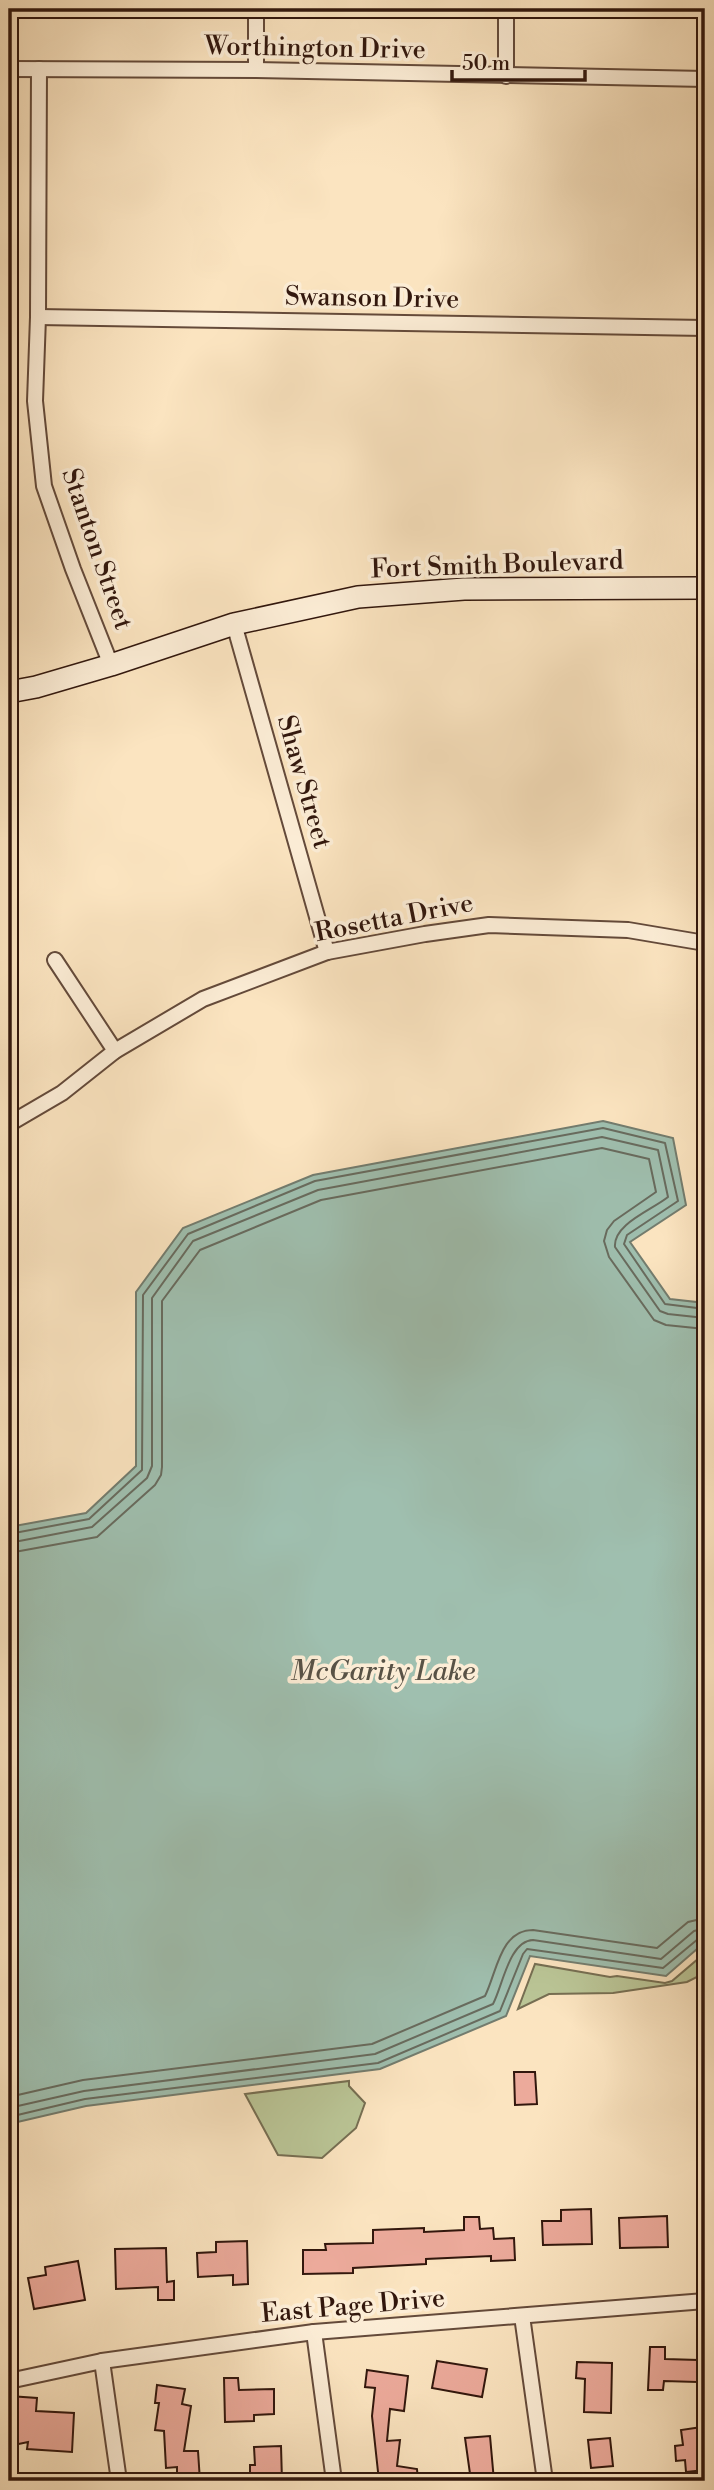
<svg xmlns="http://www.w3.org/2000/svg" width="714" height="2490" viewBox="0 0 714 2490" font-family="'Libre Bodoni',serif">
  <rect width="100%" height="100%" fill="#fbe4c0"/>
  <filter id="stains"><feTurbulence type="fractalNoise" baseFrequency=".00286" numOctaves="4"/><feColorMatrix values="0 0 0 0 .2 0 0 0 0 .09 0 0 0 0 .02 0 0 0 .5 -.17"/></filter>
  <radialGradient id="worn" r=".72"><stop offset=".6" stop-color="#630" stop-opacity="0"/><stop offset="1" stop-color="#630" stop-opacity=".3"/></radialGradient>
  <!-- green -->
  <g fill="#bac596" stroke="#766e52" stroke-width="2">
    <polygon points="705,1953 705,1973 687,1982 613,1993 549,1994 518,2009 535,1964 610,1977 617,1976 665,1983 672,1981"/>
    <polygon points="349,2081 349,2086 365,2103 356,2128 322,2158 278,2155 245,2094"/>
  </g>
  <!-- water -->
  <polygon fill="#9fbfaf" stroke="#737c6e" stroke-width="2" points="603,1121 673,1138 686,1205 630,1242 670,1299 705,1303 705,1942 666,1976 530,1956 506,2016 380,2069 86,2106 9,2124 9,1527 86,1513 136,1466 136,1292 183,1228 313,1175"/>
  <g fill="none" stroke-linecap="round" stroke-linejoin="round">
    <!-- shore -->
    <g stroke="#686b5e" stroke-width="2">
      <polyline points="9,1534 89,1519 142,1470 143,1295 188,1234 315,1181 603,1128 665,1143 678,1201 627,1235 624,1244 665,1304 705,1309"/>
      <path d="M 9,1543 L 92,1527 L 147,1478 L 152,1466 L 152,1298 L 193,1241 L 318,1190 L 602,1137 L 658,1150 L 668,1197 C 652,1210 613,1224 615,1247 L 660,1311 L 668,1314 L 705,1318"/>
      <polyline points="9,1553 97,1537 155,1485 161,1475 162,1467 162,1301 200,1250 321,1200 602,1148 649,1159 656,1192 614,1221 607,1230 604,1241 609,1257 654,1320 666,1325 705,1329"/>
      <path d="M 9,2097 L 83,2080 L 372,2044 L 485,1996 C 497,1972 500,1930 533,1930 L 657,1948 L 688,1922 L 705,1918"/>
      <path d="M 9,2108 L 84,2091 L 375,2054 L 493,2004 C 503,1985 509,1941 533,1940 L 661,1959 L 694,1931 L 705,1928"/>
      <polyline points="9,2117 85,2099 378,2063 500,2011 523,1954 527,1949 663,1968 698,1939 705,1937"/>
    </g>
  </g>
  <!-- building -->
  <g fill="#ecaa9b" stroke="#32170d" stroke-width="2">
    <polygon points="514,2072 535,2072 537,2104 515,2105"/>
    <polygon points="591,2209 592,2244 543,2245 542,2221 561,2221 561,2210"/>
    <polygon points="667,2216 668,2247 620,2248 619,2218"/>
    <polygon points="464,2217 479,2217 480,2229 493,2228 494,2239 514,2238 515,2260 491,2261 491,2256 426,2259 426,2264 353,2268 353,2273 303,2274 303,2250 326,2250 325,2244 373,2243 373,2230 424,2228 424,2232 464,2230"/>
    <polygon points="247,2241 248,2284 233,2285 233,2275 198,2277 197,2253 216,2252 216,2242"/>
    <polygon points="166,2248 167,2282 174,2281 174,2300 158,2300 158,2287 116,2289 115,2249"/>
    <polygon points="78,2261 85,2300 34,2309 28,2278 46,2275 45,2267"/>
    <polygon points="650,2347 665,2347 665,2359 698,2360 697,2382 664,2381 663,2390 648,2390"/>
    <polygon points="437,2361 487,2369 482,2397 432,2388"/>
    <polygon points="577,2362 612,2363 611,2413 584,2412 585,2379 576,2378"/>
    <polygon points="367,2370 408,2376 404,2411 390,2409 387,2441 400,2440 397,2466 417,2469 418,2481 379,2481 372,2416 375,2388 365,2387"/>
    <polygon points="224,2378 238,2378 239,2390 274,2389 274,2414 254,2415 254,2421 225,2422"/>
    <polygon points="157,2385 185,2389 182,2404 191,2406 184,2451 198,2451 200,2481 177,2481 177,2467 166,2468 164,2431 155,2430 159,2403 155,2403"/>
    <polygon points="9,2396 37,2398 36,2411 74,2413 72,2452 27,2449 28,2442 9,2446"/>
    <polygon points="702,2427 705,2470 686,2472 685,2460 676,2461 675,2446 683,2445 681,2430"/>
    <polygon points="490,2436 494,2481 471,2481 465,2438"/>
    <polygon points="610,2438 613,2466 591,2468 588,2440"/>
    <polygon points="281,2446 282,2481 250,2481 250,2465 255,2465 254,2447"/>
  </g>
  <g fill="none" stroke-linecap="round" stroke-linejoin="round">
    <!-- street casing -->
    <g stroke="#644a3a" stroke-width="18">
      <g id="street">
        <polyline points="256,9 256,70"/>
        <polyline points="9,69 256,70 705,79"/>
        <polyline points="39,69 38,317 35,401 44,486 73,569 111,665"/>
        <polyline points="506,76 506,9"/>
        <polyline points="38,317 705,328"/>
        <polyline points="234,624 327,952"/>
        <polyline points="55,960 115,1051"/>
        <polyline points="9,1124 62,1093 115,1051 203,999 327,952 425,934 489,925 628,930 705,943"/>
        <polyline points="522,2316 545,2481"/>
        <polyline points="314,2332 334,2481"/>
        <polyline points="102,2361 119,2481"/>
        <polyline points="9,2381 102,2361 314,2332 705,2301"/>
      </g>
    </g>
    <!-- secondary casing -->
    <g stroke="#32170d" stroke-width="24">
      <polyline id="secondary" points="9,692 36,687 111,665 234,624 358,597 464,589 705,588"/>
    </g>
    <!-- street -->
    <use href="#street" stroke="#fcedd6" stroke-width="14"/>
    <!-- secondary -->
    <use href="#secondary" stroke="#fcedd6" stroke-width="21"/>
  </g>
  <g text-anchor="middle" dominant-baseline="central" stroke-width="7" stroke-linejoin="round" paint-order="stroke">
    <!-- street labels -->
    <g font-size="26" fill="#32170d" stroke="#fcedd6">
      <text transform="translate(315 48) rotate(1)">Worthington Drive</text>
      <text transform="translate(372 298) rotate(1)">Swanson Drive</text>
      <text transform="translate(97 549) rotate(71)">Stanton Street</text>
      <text transform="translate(497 565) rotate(-2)">Fort Smith Boulevard</text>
      <text transform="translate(304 782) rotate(74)">Shaw Street</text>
      <text transform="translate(394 918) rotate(-11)">Rosetta Drive</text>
      <text transform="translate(353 2306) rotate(-5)">East Page Drive</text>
    </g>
    <!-- water labels -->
    <g font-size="28" font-style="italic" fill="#585246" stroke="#fcedd6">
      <text x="383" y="1671">McGarity Lake</text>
    </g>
  </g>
  <!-- margin -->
  <rect width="714" height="2490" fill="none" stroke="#fbe4c0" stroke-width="35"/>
  <rect x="10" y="10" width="693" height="2469" fill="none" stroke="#32170d" stroke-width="3.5"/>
  <rect x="18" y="18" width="679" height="2455" fill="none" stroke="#32170d" stroke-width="2"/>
  <!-- scale -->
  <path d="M452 70v10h133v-10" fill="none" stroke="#32170d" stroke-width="3.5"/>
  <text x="462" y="70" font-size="21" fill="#32170d" stroke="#fcedd6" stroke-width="5" paint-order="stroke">50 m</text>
  <rect width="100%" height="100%" filter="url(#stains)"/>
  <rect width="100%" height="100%" fill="url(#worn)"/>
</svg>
